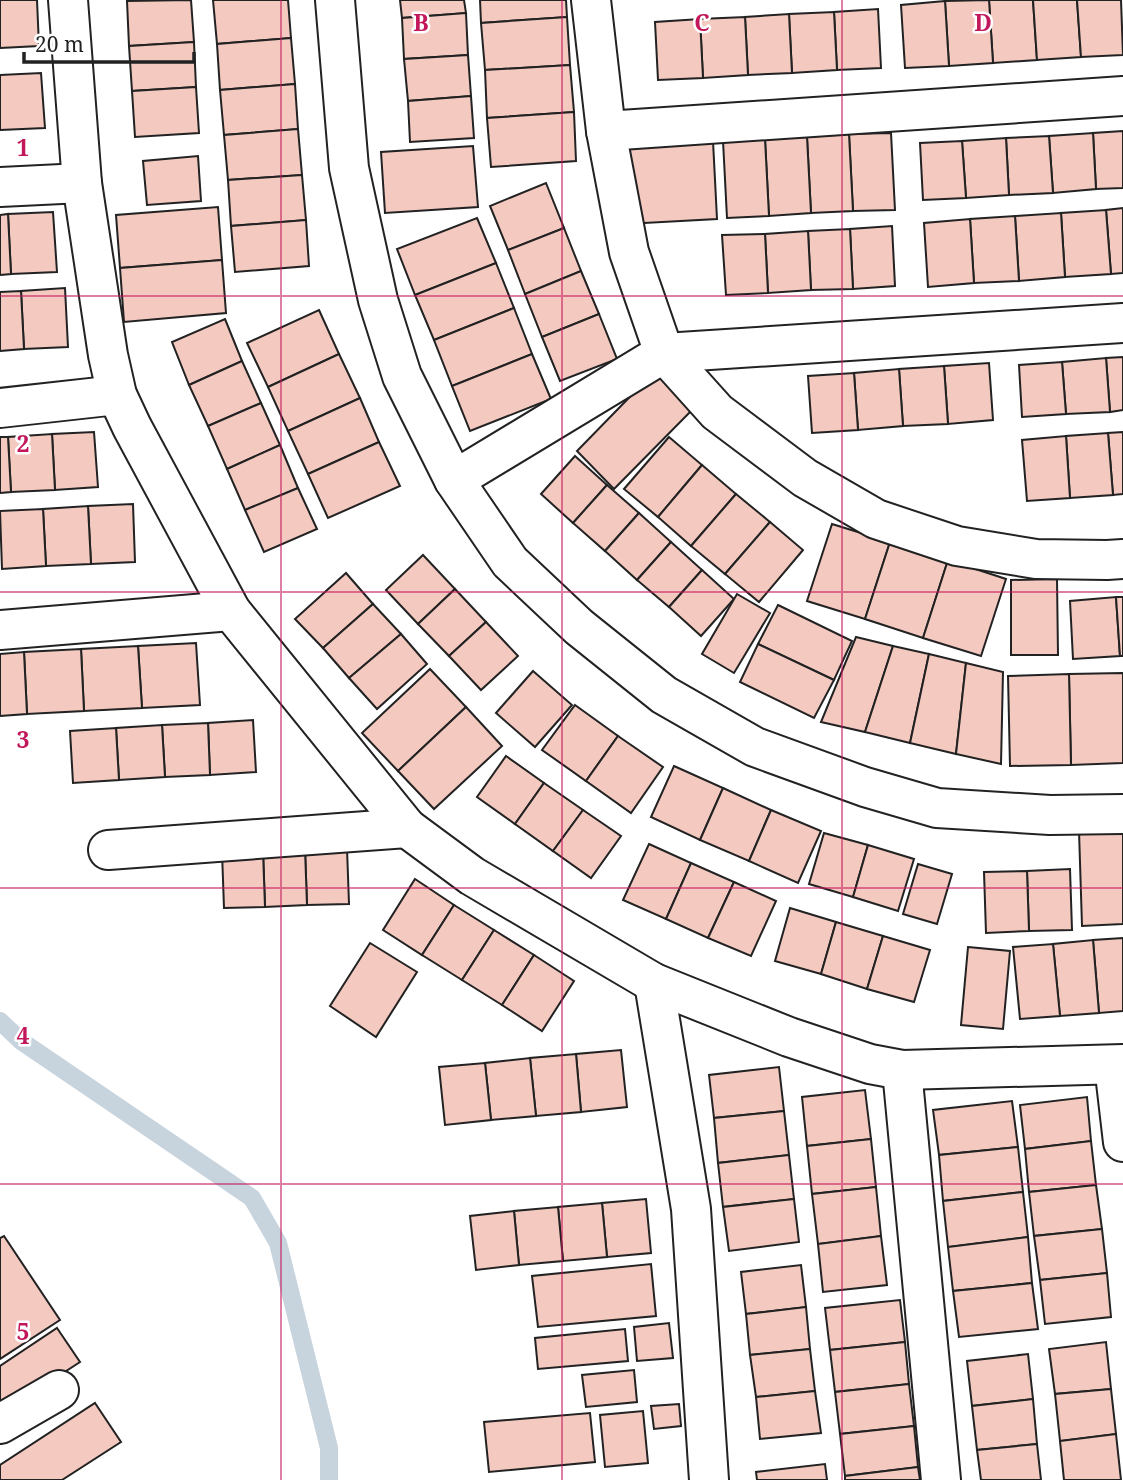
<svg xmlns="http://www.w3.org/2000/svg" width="1123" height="1480" viewBox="0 0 1123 1480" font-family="'Noto Serif',serif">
  <rect width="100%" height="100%" fill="#fff"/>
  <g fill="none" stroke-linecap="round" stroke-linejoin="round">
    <!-- stream -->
    <polyline stroke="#c7d3dd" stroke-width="18" points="0,1021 21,1041 252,1198 278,1243 329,1448 329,1480"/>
  </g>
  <!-- building -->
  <g fill="#f3c9c0" stroke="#222" stroke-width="2">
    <polygon points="0,0 37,0 39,46 0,48"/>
    <polygon points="191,0 194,42 129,46 127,1"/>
    <polygon points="213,0 288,0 291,38 217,44"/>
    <polygon points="400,0 464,0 466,13 402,18"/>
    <polygon points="480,0 566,0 567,17 481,23"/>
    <polygon points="989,0 1033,0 1037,60 993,63"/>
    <polygon points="989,0 993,63 949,66 945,1"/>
    <polygon points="1033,0 1077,0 1081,57 1037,60"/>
    <polygon points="1077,0 1121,0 1123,55 1081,57"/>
    <polygon points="945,1 949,66 905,68 901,5"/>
    <polygon points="878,9 881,68 837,70 834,12"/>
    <polygon points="834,12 837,70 792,73 789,14"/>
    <polygon points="466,13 468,55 404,59 402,18"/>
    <polygon points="789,14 792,73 748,75 745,17"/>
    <polygon points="567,17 570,65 485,70 481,23"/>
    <polygon points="745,17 748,75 703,78 700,19"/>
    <polygon points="700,19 703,78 658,80 655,22"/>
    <polygon points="291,38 295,84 220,90 217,44"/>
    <polygon points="194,42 196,87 132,91 129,46"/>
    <polygon points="468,55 471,96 408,101 404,59"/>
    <polygon points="570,65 574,112 487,118 485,70"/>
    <polygon points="41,73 45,128 0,130 0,75"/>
    <polygon points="295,84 298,129 224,135 220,90"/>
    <polygon points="196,87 199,133 135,137 132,91"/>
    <polygon points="471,96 474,138 410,142 408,101"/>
    <polygon points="574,112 576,161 491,167 487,118"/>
    <polygon points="298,129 302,175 228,180 224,135"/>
    <polygon points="1123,131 1123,188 1096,189 1093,133"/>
    <polygon points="891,133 895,210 853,211 849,134"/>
    <polygon points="1093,133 1096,189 1053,193 1049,136"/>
    <polygon points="849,134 853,211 811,213 807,137"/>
    <polygon points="1049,136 1053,193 1009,195 1006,138"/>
    <polygon points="807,137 811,213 769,216 765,139"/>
    <polygon points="1006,138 1009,195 966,198 962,141"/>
    <polygon points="765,139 769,216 727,218 723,141"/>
    <polygon points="713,141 717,219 626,224 622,145"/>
    <polygon points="962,141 966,198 923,200 920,143"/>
    <polygon points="473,146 478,207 385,213 381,152"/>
    <polygon points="198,156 201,201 147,205 143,161"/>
    <polygon points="302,175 306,220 231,226 228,180"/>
    <polygon points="546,183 564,228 508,250 490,206"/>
    <polygon points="218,207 222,260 120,268 116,215"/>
    <polygon points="1123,208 1123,273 1111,274 1106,210"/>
    <polygon points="1106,210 1111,274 1065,277 1061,213"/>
    <polygon points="53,212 57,272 11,274 8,214"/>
    <polygon points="1061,213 1065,277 1019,281 1015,216"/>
    <polygon points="8,214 11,274 0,275 0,215"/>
    <polygon points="1015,216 1019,281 974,283 970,219"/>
    <polygon points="477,218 496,263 415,295 397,249"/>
    <polygon points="970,219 974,283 928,287 924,223"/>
    <polygon points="306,220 309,266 235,272 231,226"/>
    <polygon points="892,226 895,286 853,289 850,229"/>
    <polygon points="564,228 581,271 525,294 508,250"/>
    <polygon points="850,229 853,289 811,290 808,231"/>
    <polygon points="808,231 811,290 768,293 765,234"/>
    <polygon points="765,234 768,293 726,295 722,235"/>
    <polygon points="222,260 226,313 124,322 120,268"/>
    <polygon points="496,263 514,308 434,340 415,295"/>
    <polygon points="581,271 599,314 542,337 525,294"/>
    <polygon points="65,288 68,347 24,349 21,291"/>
    <polygon points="21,291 24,349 0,351 0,292"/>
    <polygon points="514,308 532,354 452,386 434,340"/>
    <polygon points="319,310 339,354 268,387 247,343"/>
    <polygon points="599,314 617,359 560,381 542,337"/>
    <polygon points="225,319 242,361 189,385 172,342"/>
    <polygon points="339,354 360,398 288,431 268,387"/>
    <polygon points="532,354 551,399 470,431 452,386"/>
    <polygon points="1123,357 1123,410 1110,412 1106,358"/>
    <polygon points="1106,358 1110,412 1066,414 1062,362"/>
    <polygon points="242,361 261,403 208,426 189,385"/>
    <polygon points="1062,362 1066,414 1022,417 1019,365"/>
    <polygon points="989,363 993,420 948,424 944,366"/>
    <polygon points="944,366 948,424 903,426 899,369"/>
    <polygon points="658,368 696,406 614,489 577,451"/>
    <polygon points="899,369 903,426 858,430 854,373"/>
    <polygon points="854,373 858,430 812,433 808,376"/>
    <polygon points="360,398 379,442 308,474 288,431"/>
    <polygon points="261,403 280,445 227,469 208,426"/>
    <polygon points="94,432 98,487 55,490 52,434"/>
    <polygon points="1123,432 1123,494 1113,495 1108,433"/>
    <polygon points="1108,433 1113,495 1070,498 1066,436"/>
    <polygon points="52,434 55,490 11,492 8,437"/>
    <polygon points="1066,436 1070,498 1027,501 1022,440"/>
    <polygon points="0,437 8,437 11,492 0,493"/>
    <polygon points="669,437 702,465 658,517 624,489"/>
    <polygon points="379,442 400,486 328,518 308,474"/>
    <polygon points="280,445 298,488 245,510 227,469"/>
    <polygon points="575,456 607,485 573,523 541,494"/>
    <polygon points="702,465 736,494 691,546 658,517"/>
    <polygon points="607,485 639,513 605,551 573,523"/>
    <polygon points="298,488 317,529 264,552 245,510"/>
    <polygon points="736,494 770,522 725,574 691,546"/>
    <polygon points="133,504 135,562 91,564 88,506"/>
    <polygon points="88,506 91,564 46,566 43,509"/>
    <polygon points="43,509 46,566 2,569 0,511"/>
    <polygon points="639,513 671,542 637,580 605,551"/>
    <polygon points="770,522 803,550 759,602 725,574"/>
    <polygon points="832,524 890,542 865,619 807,601"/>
    <polygon points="671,542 702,570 669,607 637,580"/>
    <polygon points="890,542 948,560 923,638 865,619"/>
    <polygon points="423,555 455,589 418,624 386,590"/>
    <polygon points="948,560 1006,579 981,656 923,638"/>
    <polygon points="702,570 734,599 701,636 669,607"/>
    <polygon points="346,573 373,604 323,648 295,619"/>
    <polygon points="1057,579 1058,655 1011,655 1011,580"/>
    <polygon points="455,589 486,622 449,656 418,624"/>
    <polygon points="737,594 770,613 734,673 702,654"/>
    <polygon points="1116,597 1120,656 1073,659 1070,601"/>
    <polygon points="1116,597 1123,597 1123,656 1120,656"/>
    <polygon points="373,604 401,634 349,678 323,648"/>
    <polygon points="778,605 852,641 834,680 758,644"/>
    <polygon points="486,622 518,656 481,690 449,656"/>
    <polygon points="401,634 427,664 377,709 349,678"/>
    <polygon points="856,637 893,646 865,732 821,722"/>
    <polygon points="196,643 200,705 142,708 138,646"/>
    <polygon points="758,644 834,680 814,718 740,682"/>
    <polygon points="138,646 142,708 84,711 81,649"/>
    <polygon points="893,646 929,654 910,743 865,732"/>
    <polygon points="81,649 84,711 27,714 24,652"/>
    <polygon points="24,652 27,714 0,716 0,654"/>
    <polygon points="929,654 966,663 956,754 910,743"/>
    <polygon points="966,663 1003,672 1001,764 956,754"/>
    <polygon points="430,669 466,707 398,771 362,733"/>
    <polygon points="533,671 572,705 535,747 496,713"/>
    <polygon points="1123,673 1123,763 1071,765 1069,674"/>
    <polygon points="1069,674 1071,765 1010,766 1008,676"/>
    <polygon points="575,705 618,736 586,781 542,750"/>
    <polygon points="466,707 502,746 434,809 398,771"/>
    <polygon points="253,720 256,772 210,775 208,723"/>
    <polygon points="208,723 210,775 165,777 162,725"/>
    <polygon points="162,725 165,777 119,780 116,728"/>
    <polygon points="116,728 119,780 73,783 70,731"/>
    <polygon points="618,736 663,767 631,813 586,781"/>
    <polygon points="506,756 544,783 515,824 477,797"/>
    <polygon points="674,766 723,788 700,840 651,817"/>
    <polygon points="544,783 583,810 553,851 515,824"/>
    <polygon points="723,788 771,810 749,861 700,840"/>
    <polygon points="583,810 621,836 591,878 553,851"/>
    <polygon points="771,810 821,831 798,883 749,861"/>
    <polygon points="1123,829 1123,924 1082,926 1079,831"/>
    <polygon points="824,833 868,845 853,897 809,884"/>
    <polygon points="649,844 691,863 666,919 623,900"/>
    <polygon points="868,845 914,859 898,911 853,897"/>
    <polygon points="347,848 349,904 307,905 305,849"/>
    <polygon points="305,849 307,905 265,907 263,851"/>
    <polygon points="263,851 265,907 224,908 222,852"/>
    <polygon points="691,863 734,882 708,938 666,919"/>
    <polygon points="918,864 952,874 937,924 903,914"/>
    <polygon points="1070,869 1072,930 1029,931 1027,871"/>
    <polygon points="1027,871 1029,931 986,933 984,872"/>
    <polygon points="415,879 454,905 422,955 383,930"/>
    <polygon points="734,882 776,901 751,956 708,938"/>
    <polygon points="454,905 494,930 462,980 422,955"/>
    <polygon points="790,908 836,922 821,974 775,961"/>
    <polygon points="836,922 883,936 867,989 821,974"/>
    <polygon points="494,930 534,955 502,1005 462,980"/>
    <polygon points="883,936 930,950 914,1002 867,989"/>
    <polygon points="1123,938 1123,1011 1099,1013 1093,940"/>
    <polygon points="1093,940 1099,1013 1060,1016 1053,944"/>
    <polygon points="370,943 417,972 376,1037 330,1006"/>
    <polygon points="1053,944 1060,1016 1020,1019 1013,947"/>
    <polygon points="968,947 1010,951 1003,1029 961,1025"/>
    <polygon points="534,955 574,981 542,1031 502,1005"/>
    <polygon points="621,1050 627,1107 581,1112 576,1054"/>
    <polygon points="576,1054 581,1112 536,1116 530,1058"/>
    <polygon points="530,1058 536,1116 491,1120 485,1063"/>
    <polygon points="485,1063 491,1120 445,1125 439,1067"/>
    <polygon points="779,1067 784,1111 714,1118 709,1075"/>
    <polygon points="865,1090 871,1139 807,1146 802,1097"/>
    <polygon points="1087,1097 1091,1141 1025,1149 1020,1105"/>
    <polygon points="1012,1101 1018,1147 939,1155 933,1110"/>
    <polygon points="784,1111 789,1155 718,1163 714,1118"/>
    <polygon points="871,1139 876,1187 812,1194 807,1146"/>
    <polygon points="1091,1141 1096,1185 1029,1192 1025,1149"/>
    <polygon points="1018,1147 1023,1192 943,1201 939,1155"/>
    <polygon points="789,1155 794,1199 723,1207 718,1163"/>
    <polygon points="1096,1185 1102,1229 1034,1236 1029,1192"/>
    <polygon points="876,1187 881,1236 818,1244 812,1194"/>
    <polygon points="1023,1192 1028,1237 948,1247 943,1201"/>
    <polygon points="646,1199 651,1253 607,1257 602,1203"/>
    <polygon points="794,1199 799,1242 729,1251 723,1207"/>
    <polygon points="602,1203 607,1257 563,1261 558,1207"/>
    <polygon points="558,1207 563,1261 519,1265 514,1211"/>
    <polygon points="514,1211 519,1265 476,1270 470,1216"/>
    <polygon points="1102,1229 1107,1273 1040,1280 1034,1236"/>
    <polygon points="4,1236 60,1320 0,1359 0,1238"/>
    <polygon points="881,1236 887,1285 823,1292 818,1244"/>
    <polygon points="1028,1237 1032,1283 953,1291 948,1247"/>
    <polygon points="651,1264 656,1316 538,1327 532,1276"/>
    <polygon points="801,1265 806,1307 746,1314 741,1272"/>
    <polygon points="1107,1273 1111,1317 1045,1324 1040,1280"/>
    <polygon points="1032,1283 1038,1329 959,1337 953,1291"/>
    <polygon points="900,1300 905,1342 830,1350 825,1308"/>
    <polygon points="806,1307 810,1349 750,1355 746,1314"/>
    <polygon points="669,1323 673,1358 637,1361 634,1327"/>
    <polygon points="57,1328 80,1362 0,1414 0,1366"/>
    <polygon points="625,1329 628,1361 538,1369 535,1338"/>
    <polygon points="905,1342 909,1384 835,1392 830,1350"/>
    <polygon points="1106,1342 1111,1389 1055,1394 1049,1349"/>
    <polygon points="810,1349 815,1391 756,1397 750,1355"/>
    <polygon points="1028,1354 1033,1399 972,1406 967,1361"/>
    <polygon points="634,1370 637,1402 586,1407 582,1375"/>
    <polygon points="909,1384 914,1426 840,1434 835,1392"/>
    <polygon points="1111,1389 1116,1434 1060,1441 1055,1394"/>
    <polygon points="815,1391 821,1433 760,1439 756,1397"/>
    <polygon points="1033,1399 1037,1444 977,1450 972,1406"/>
    <polygon points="95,1403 121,1442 62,1480 0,1480 0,1465"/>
    <polygon points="679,1404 681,1426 654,1429 651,1406"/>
    <polygon points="643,1411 648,1463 605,1467 600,1415"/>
    <polygon points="590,1413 595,1462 489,1472 484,1422"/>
    <polygon points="914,1426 918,1467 845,1476 840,1434"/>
    <polygon points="1116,1434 1121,1480 1064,1480 1060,1441"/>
    <polygon points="1037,1444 1041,1480 981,1480 977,1450"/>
    <polygon points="825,1464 827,1480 757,1480 756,1472"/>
    <polygon points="918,1467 920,1480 845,1480 845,1476"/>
  </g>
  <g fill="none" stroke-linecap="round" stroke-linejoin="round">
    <!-- minor casing -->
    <g stroke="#222" stroke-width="42">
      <g id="minor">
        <polyline points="68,0 82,183 108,355 117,395 132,427 231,611 407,828 472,876 654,983 789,1037 870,1064 902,1070 1123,1064"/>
        <polyline points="335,0 349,168 378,300 402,376 454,480 510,562 579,627 664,695 755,747 865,787 937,808 1050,815 1123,814"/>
        <polyline points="591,0 606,131 629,252 664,353 717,412 805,478 876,519 957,546 1036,559 1107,560 1123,559"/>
        <polyline points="606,131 1123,96"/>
        <polyline points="0,187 82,183"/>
        <polyline points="0,408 117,395"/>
        <polyline points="454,480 664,353 1123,323"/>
        <polyline points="0,630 231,611"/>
        <polyline points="108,850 407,828"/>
        <polyline points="654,983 691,1209 709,1480"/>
        <polyline points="1114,1065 1123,1142"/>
        <polyline points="902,1070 941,1480"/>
        <polyline points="0,1424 59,1390"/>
      </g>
    </g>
    <!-- minor -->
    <use href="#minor" stroke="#fff" stroke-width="38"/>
  </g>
  <!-- grid -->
  <path fill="none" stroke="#c2185b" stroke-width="2" stroke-opacity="0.55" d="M 281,0 L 281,1480M 562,0 L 562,1480M 842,0 L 842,1480M 0,296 L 1123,296M 0,592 L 1123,592M 0,888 L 1123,888M 0,1184 L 1123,1184"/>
  <g font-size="23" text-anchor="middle" font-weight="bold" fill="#c2185b" stroke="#fff" stroke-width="5" stroke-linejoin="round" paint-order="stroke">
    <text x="421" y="31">B</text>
    <text x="702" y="31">C</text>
    <text x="983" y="31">D</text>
    <text x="23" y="156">1</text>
    <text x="23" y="452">2</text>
    <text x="23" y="748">3</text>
    <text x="23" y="1044">4</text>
    <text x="23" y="1340">5</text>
  </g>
  <!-- scale -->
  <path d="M24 52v10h170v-10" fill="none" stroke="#222222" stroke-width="3.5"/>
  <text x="35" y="52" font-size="21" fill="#222222" stroke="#ffffff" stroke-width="5" paint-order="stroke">20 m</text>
</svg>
